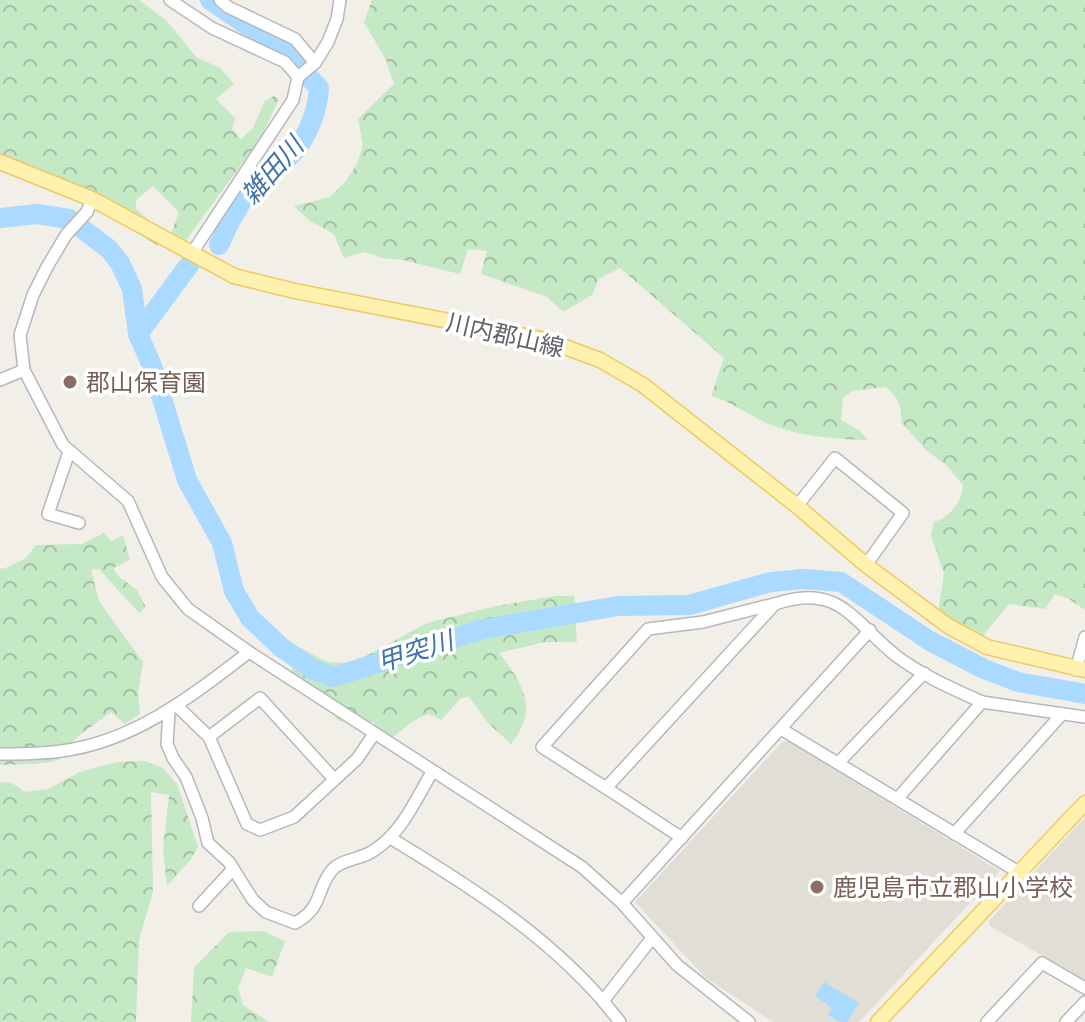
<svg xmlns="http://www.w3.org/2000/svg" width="1085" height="1022" viewBox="0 0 1085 1022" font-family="Ubuntu,'Noto Sans JP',sans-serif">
  <defs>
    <pattern id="forest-crowns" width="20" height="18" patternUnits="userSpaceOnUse" patternTransform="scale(2)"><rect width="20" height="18" fill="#c5e8c5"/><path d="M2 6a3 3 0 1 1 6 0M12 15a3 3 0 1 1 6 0" fill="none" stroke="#a3c0a4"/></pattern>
  </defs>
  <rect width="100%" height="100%" fill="#f1efe8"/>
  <!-- education -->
  <g fill="#e1ded6">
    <polygon points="788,741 1000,871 859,1022 773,1022 706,978 635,902 782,742"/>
    <polygon points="1085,817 1085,980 990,926 989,921"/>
  </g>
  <!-- forest -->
  <g fill="url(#forest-crowns)">
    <polygon points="0,0 139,0 167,21 196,57 220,68 234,84 216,99 235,118 232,129 241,139 253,128 265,101 274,96 279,99 260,139 186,240 175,249 166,247 179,212 153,186 136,200 136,209 165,234 158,246 106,214 0,168"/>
    <path d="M 372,0 L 1085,0 L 1085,610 L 1069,599 L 1055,594 L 1045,609 L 1009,604 L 981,638 L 938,613 L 944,574 L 931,535 L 934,522 C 950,517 962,502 963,485 L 947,466 L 926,450 L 901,422 C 902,405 898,397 886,387 L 852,391 L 843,398 L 841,420 L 860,431 L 868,440 C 835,439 805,437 774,426 C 751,418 734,402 711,396 L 724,358 L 620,268 L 599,279 L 592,295 L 563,312 L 547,297 L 481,274 L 487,251 L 468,249 L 460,274 L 403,260 L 382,258 L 365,252 L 344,258 L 334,234 L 310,221 L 294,206 L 330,197 L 345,182 L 357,164 L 363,145 L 358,119 L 394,84 L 386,60 L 364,22 Z"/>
    <polygon points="104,533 111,541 123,535 130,560 113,568 118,576 137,590 146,607 139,613 99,569 91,570 99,601 143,662 138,692 140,714 125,724 111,712 77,737 59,760 35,764 0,765 0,568 3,569 25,559 36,545 82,544"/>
    <path d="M 555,596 L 574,596 L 577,642 L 545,642 L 499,653 C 523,683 539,710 511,744 L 489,724 L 469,697 L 461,698 L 441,720 L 429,714 C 408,720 400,735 381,745 L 374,722 L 355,723 L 339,721 L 292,671 L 299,647 L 327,662 L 346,663 L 366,656 L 427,623 L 496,606 Z"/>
    <polygon points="145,761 163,768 177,784 198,847 191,859 167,886 163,849 169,795 151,792 153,892 139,940 136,1022 0,1022 0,782 12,783 25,792 48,789 80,772 117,762"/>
    <polygon points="263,931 285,941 272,977 246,968 238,988 243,1005 269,1022 191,1022 194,968 229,932"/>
  </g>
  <!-- water -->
  <polygon fill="#aadaff" points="824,982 859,1003 847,1022 840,1022 828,1015 832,1008 815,996"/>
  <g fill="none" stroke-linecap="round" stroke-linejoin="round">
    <!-- river -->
    <g stroke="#aadaff" stroke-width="20">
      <path d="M 210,0 L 286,52 L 319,88 C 318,110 307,139 291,155 C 284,162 273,166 266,173 C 245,191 230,220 219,245"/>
      <polyline points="0,218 37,214 69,219 109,249 120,263 132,289 138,334 152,366 187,480 222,543 234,591 250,618 282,648 314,670 334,677 483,629 618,606 689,605 771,582 804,579 841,582 930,641 984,669 1018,682 1085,694"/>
      <polyline points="138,334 192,261"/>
    </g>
    <!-- minor casing -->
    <g stroke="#b5b8bc" stroke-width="14">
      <g id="minor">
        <polyline points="170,0 212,28 285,62 298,77"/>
        <polyline points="220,0 228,7 295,39 315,63"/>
        <polyline points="92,199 87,212 66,235 47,267 33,295 20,335 24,370 63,445 128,501 162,577 188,609 249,652 582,867 622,903 677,965 749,1022"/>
        <polyline points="192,253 293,100 298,77 315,63 328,42 337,19 340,0"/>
        <polyline points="0,380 24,370"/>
        <polyline points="69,452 48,514 79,523"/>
        <polyline points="797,506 835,458 903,513 866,565"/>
        <polyline points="1076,670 1085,637"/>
        <polyline points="177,706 209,737 247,824 260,830 294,817 357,759 374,734"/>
        <path d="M 169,712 L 167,744 L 173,758 L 186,777 L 202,818 L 208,843 L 229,862 L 253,900 L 266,912 L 295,923 C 324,908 316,887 333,869 C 343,859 362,859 373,851 C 402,833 415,801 432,772"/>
        <polyline points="781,729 1020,873"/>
        <polyline points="209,737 260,698 334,779"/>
        <path d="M 0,754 C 20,754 41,754 61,751 C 134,742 193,695 249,652"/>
        <polyline points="839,762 924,673"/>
        <polyline points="606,788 542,747 648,629 703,622 774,604"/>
        <polyline points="898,798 982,702 1085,717"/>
        <polyline points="954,834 1062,714"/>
        <path d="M 682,838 L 606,788 L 775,604 C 838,582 852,620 895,655 C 921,675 953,689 982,702"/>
        <path d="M 392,839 C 468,885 544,933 603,1001 L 652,938"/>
        <polyline points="622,903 870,630"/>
        <polyline points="199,906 233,869"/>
        <polyline points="603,1001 620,1022"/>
        <polyline points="987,1022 1042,963 1085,988"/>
        <polyline points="1066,1022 1085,1002"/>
      </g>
    </g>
    <!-- major casing -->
    <g stroke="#f2c960" stroke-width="17">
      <g id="major">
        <polyline points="0,162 92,199 234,276 295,291 546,340 600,360 643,385 797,506 866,565 948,626 987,647 1085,670"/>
        <polyline points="878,1022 1085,803"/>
      </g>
    </g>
    <!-- minor -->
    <use href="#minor" stroke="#fff" stroke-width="11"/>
    <!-- major -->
    <use href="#major" stroke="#fff2af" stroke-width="14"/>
  </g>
  <!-- markers -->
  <g fill="#8d6e63" stroke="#fff" stroke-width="3">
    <circle cx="70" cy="382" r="8"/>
    <circle cx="817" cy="887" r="8"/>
  </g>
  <g text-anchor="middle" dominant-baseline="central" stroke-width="7" stroke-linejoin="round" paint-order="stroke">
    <!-- street labels -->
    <g font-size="24" fill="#5f6368" stroke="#fff">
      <text transform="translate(505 335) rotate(13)">川内郡山線</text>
    </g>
    <!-- education labels -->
    <g font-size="24" fill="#785e54" stroke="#fff" text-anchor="start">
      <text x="86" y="382">郡山保育園</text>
      <text x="833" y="887">鹿児島市立郡山小学校</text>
    </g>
    <!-- water labels -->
    <g font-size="26" font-style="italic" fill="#4174aa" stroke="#fff">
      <text transform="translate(272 170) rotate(-49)">雑田川</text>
      <text transform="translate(415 651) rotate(-18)">甲突川</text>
    </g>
  </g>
</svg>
